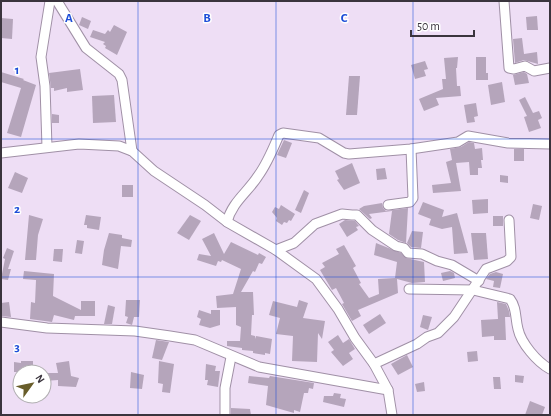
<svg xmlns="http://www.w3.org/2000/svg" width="551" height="416" viewBox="0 0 551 416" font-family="'Alegreya Sans',sans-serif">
  <rect width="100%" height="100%" fill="#eedef5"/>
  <!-- building -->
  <g fill="#b5a5bb">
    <polygon points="537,16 538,30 527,30 526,17"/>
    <polygon points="82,17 91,21 88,29 79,25"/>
    <polygon points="1,18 13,19 12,39 1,38"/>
    <polygon points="114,25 127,32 117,55 105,48 106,46 103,44 105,42 90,37 93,30 105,34 108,30 110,32"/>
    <polygon points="522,38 524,54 537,52 538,64 524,60 515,63 513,39"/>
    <polygon points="458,57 457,68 456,68 457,86 460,86 461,96 436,98 439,105 424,111 419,99 443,89 442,79 446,79 444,58"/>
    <polygon points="476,57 486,57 486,73 488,73 488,80 476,80"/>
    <polygon points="425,61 428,69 424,70 426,76 415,79 411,65"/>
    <polygon points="80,69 83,90 67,92 67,88 54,91 54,88 51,88 49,73"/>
    <polygon points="1,72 24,79 23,80 36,85 21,137 7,133 21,88 1,82"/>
    <polygon points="524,72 527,74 529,83 515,85 513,75"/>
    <polygon points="349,76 360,76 357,115 346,115"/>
    <polygon points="502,82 505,102 491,105 488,85"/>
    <polygon points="114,95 116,122 93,123 92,96"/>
    <polygon points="525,97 533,113 539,111 542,118 538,120 541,128 529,132 524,117 527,116 519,100"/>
    <polygon points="476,103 478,116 474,117 475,122 467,123 464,105"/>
    <polygon points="52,114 59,115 59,123 52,123"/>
    <polygon points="284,140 292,143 286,158 277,155"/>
    <polygon points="469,142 474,143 475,149 482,148 483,160 481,160 482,168 478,168 478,175 470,175 469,162 456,163 461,191 433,193 432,185 451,183 446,162 452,160 450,149 461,147"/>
    <rect x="514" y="149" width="10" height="12"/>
    <polygon points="352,163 360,183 344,190 337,180 339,179 335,171"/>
    <polygon points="385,168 387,179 377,180 376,169"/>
    <polygon points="15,172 28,178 22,193 8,188"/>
    <polygon points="500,175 508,176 508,183 500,182"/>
    <rect x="122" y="185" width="11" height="12"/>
    <polygon points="304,190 309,193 301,213 295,210"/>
    <polygon points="488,199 488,213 473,214 472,200"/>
    <polygon points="423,202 444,210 442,217 457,213 468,253 454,254 452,227 442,229 429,225 431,219 418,214"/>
    <polygon points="382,203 383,208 386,211 408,208 406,243 398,240 389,234 392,211 369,214 372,218 370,219 359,209 364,206"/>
    <polygon points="533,204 542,206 539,220 530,218"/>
    <polygon points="281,205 295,214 291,221 289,220 287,223 284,222 282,225 276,221 277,218 272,212 275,207 279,209"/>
    <polygon points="29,215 43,219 38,235 36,260 25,260"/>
    <polygon points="86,215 101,217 99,230 87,228 87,225 84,225"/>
    <polygon points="190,215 201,221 189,240 177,233"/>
    <rect x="493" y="216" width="10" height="10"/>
    <polygon points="345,220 355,221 359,226 356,227 358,230 347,237 339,224"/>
    <polygon points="412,231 423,232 421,248 411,247 407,243"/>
    <polygon points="109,233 122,235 122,238 132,240 131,247 121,246 118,269 102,265 104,250"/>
    <polygon points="214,233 224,254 231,242 258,255 259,253 266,257 262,264 259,263 255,272 253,271 241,292 253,292 254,315 252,315 251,335 255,336 255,339 256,336 272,339 270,354 265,353 265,355 253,353 253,351 242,350 242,348 227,346 227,341 240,341 241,327 236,325 236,307 217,308 216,296 233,294 241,269 222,260 221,262 218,261 216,266 197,260 199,254 211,256 202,239"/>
    <polygon points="471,233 486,233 488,259 474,260"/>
    <polygon points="77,240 84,241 82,254 75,253"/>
    <polygon points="376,243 401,253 406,258 424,262 425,282 412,283 397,279 398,293 358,310 361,316 352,321 342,304 344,303 336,288 332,290 320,270 325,267 322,263 339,254 336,249 344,245 356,266 353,268 361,283 359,284 369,298 379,294 378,279 395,278 397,262 374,255"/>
    <polygon points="7,248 14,251 8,269 11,269 8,280 1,279 5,259 3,258"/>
    <polygon points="54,249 63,249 62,262 53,261"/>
    <polygon points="24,271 54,274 53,296 81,310 81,301 95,301 95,316 75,316 74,320 54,315 52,322 30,319 31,302 35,303 36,280 23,279"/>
    <polygon points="450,271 454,273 455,278 443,281 441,273"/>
    <polygon points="496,272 503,274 500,288 493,287 494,281 486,279 490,274"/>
    <polygon points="126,300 140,300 139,317 134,317 132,325 126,323 128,317 125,316"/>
    <polygon points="299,300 308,303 303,318 325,321 322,339 318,333 317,362 292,361 293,336 276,334 280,318 269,315 273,301 297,307"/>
    <polygon points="9,302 11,317 1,316 1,303"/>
    <polygon points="497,302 506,304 509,311 510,317 505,317 506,340 494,340 494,336 482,337 481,320 498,319"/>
    <polygon points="108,305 115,307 112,324 104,324"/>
    <polygon points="199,310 211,314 211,310 220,310 220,325 210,328 199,325 201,319 197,317"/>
    <polygon points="380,314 386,323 369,334 363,325"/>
    <polygon points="423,315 432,317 428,330 420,327"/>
    <polygon points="338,335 343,343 349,339 355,349 349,353 353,359 343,366 331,352 334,350 328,342"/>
    <polygon points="156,340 169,342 162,360 152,358"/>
    <polygon points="477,351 478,361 468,362 467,352"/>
    <polygon points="407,355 413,367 398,375 391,364"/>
    <polygon points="21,361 33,361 33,372 14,372 14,362 21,363"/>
    <polygon points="69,361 71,376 79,378 76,387 58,386 58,380 44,381 44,373 58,373 56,363"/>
    <polygon points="159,361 174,364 170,393 162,392 163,384 158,383"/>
    <polygon points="206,364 216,366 215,371 220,371 218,387 207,385 208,380 205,380"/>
    <polygon points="131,372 144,375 142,389 130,388"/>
    <polygon points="515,375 524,376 523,383 515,382"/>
    <polygon points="249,376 269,378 270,376 314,383 313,389 309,388 308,393 304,393 300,412 294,410 294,413 266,405 268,386 248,383"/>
    <polygon points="493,377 500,377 501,389 494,389"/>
    <polygon points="424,382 425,391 417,392 415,384"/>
    <polygon points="334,393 341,394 340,398 346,399 344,407 323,402 324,396 333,396"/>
    <polygon points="530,401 545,407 542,415 525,415"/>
    <polygon points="231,408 250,409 251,415 231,415"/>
  </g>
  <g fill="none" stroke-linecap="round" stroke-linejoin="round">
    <!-- minor casing -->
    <g stroke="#a090a6" stroke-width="11">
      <g id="minor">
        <polyline points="57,1 86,48 119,74 122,80 132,151"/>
        <polyline points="504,1 509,68 514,69 525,66 534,71 550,68"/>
        <polyline points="47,147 45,86 41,57 50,1"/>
        <polyline points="1,153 79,144 119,146 132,151 154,171 205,205 227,222 276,250 316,279 338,309 355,338 374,364 388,390 392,415"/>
        <polyline points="388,205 410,202 413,198 411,149"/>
        <path d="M 227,222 C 232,202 248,192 258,176 C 267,164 273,149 279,135 L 283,133 L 319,138 L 344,153 L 349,154 L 411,149 L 458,142 L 468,136 L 508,143 L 550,144"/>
        <polyline points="276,250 294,243 315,224 342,214 352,215 357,215 372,230 396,246 404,248 408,253 422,254 437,261 452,265 479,281"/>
        <path d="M 409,289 L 473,290 L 510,299 C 517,308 515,318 518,329 C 521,343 537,362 550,369"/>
        <polyline points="1,322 47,328 135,331 170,336 195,340 259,367 388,390"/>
        <polyline points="374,364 417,344 427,337 438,333 454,317 486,269 507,261 511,257 509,220"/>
        <polyline points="225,415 225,388 231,357"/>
      </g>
    </g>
    <!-- minor -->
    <use href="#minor" stroke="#fff" stroke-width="9"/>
  </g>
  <!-- grid -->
  <path fill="none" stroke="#1d4ed8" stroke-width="1" stroke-opacity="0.55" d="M 138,1 L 138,415M 276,1 L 276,415M 413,1 L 413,415M 1,139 L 550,139M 1,277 L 550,277"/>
  <g font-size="13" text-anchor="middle" font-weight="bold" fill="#1d4ed8" stroke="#fff" stroke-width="3" stroke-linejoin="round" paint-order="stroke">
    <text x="69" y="22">A</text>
    <text x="207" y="22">B</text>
    <text x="344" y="22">C</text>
    <text x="17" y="74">1</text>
    <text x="17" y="213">2</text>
    <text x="17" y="351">3</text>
  </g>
  <!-- border -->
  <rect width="551" height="416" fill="none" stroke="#3a343d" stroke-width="4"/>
  <!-- north arrow -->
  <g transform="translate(32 384) rotate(57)"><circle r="19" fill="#ffffff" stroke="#b0aeb1"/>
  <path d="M0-3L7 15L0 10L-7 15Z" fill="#685d2a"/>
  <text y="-6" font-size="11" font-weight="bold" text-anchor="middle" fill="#3a343d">N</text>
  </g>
  <!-- scale -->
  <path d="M411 30v6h63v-6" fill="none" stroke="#3a343d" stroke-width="2"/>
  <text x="417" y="30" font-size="12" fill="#3a343d" stroke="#ffffff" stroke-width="3" paint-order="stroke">50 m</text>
</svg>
